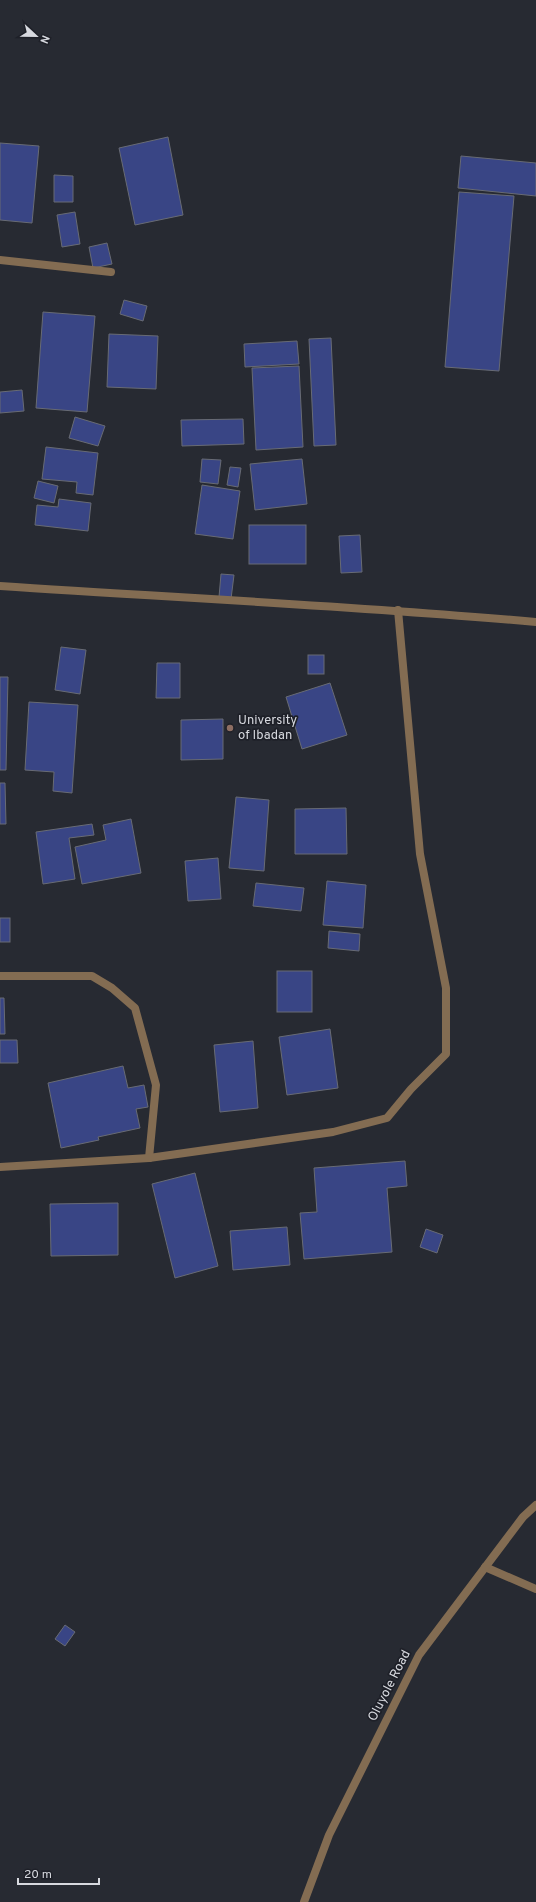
<svg xmlns="http://www.w3.org/2000/svg" width="536" height="1902" viewBox="0 0 536 1902" font-family="Overpass,sans-serif">
  <rect width="100%" height="100%" fill="#272a32"/>
  <!-- building -->
  <g fill="#394585" stroke="#686b74">
    <polygon points="168,137 183,215 135,225 119,148"/>
    <polygon points="0,143 39,146 32,223 0,220"/>
    <polygon points="461,156 536,163 536,196 458,188"/>
    <polygon points="54,175 73,176 73,202 54,202"/>
    <polygon points="459,192 514,196 499,371 445,367"/>
    <polygon points="75,212 80,244 62,247 57,215"/>
    <polygon points="107,243 112,264 93,268 89,247"/>
    <polygon points="124,300 147,306 143,321 120,314"/>
    <polygon points="43,312 95,316 87,412 36,408"/>
    <polygon points="109,334 158,336 156,389 107,387"/>
    <polygon points="331,338 336,445 314,446 309,339"/>
    <polygon points="297,341 299,364 245,367 244,344"/>
    <polygon points="299,366 303,447 256,450 252,368"/>
    <polygon points="22,390 24,411 0,413 0,392"/>
    <polygon points="75,417 105,426 98,446 69,438"/>
    <polygon points="243,419 244,444 182,446 181,420"/>
    <polygon points="46,447 98,453 93,495 76,493 77,482 42,479"/>
    <polygon points="202,459 221,460 218,484 200,482"/>
    <polygon points="302,459 307,504 255,510 250,464"/>
    <polygon points="230,467 241,468 238,487 227,485"/>
    <polygon points="38,481 58,486 54,503 34,498"/>
    <polygon points="202,485 240,491 233,539 195,534"/>
    <polygon points="59,499 91,503 88,531 35,525 37,505 58,507"/>
    <rect x="249" y="525" width="57" height="39"/>
    <polygon points="360,535 362,572 341,573 339,536"/>
    <polygon points="221,574 234,575 231,599 219,597"/>
    <polygon points="61,647 86,650 80,694 55,690"/>
    <rect x="308" y="655" width="16" height="19"/>
    <polygon points="157,663 180,663 180,698 156,698"/>
    <polygon points="0,677 8,677 6,770 0,770"/>
    <polygon points="330,683 347,735 302,749 286,697"/>
    <polygon points="29,702 78,705 72,793 53,791 54,772 25,770"/>
    <polygon points="223,719 223,759 181,760 181,720"/>
    <polygon points="0,783 5,783 6,824 0,824"/>
    <polygon points="236,797 269,800 264,871 229,868"/>
    <polygon points="346,808 347,854 295,854 295,809"/>
    <polygon points="131,819 141,873 82,884 75,847 106,840 103,825"/>
    <polygon points="92,824 94,835 69,838 75,879 43,884 36,832"/>
    <polygon points="218,858 221,899 188,901 185,861"/>
    <polygon points="327,881 366,885 363,928 323,925"/>
    <polygon points="256,883 304,888 301,911 253,906"/>
    <rect x="0" y="918" width="10" height="24"/>
    <polygon points="329,931 360,934 359,951 328,948"/>
    <rect x="277" y="971" width="35" height="41"/>
    <polygon points="0,998 4,998 5,1034 0,1034"/>
    <polygon points="330,1029 338,1088 287,1095 279,1037"/>
    <polygon points="0,1040 17,1040 18,1063 0,1063"/>
    <polygon points="253,1041 258,1108 220,1112 214,1045"/>
    <polygon points="123,1066 128,1088 144,1085 148,1107 136,1109 140,1128 98,1137 99,1140 61,1148 48,1083"/>
    <polygon points="405,1161 407,1186 387,1188 392,1252 304,1259 300,1213 317,1212 314,1168"/>
    <polygon points="195,1173 218,1266 175,1278 152,1184"/>
    <polygon points="118,1203 118,1255 51,1256 50,1204"/>
    <polygon points="287,1227 290,1265 233,1270 230,1231"/>
    <polygon points="426,1229 443,1235 437,1253 420,1247"/>
    <polygon points="65,1625 75,1632 65,1646 55,1639"/>
  </g>
  <g fill="none" stroke-linecap="round" stroke-linejoin="round">
    <!-- service -->
    <polyline stroke="#836c52" stroke-width="8" points="485,1567 536,1589"/>
    <!-- minor -->
    <g stroke="#836c52" stroke-width="8">
      <polyline points="0,260 111,272"/>
      <polyline points="0,976 92,976 112,988 135,1008 156,1085 149,1158"/>
      <polyline points="0,1167 149,1158 333,1132 387,1118 411,1089 446,1054 446,988 420,854 398,610"/>
      <polyline points="304,1902 329,1835 419,1655 523,1517 536,1505"/>
    </g>
    <!-- tertiary -->
    <path stroke="#836c52" stroke-width="8" d="M 0,586 C 179,598 358,606 536,622"/>
  </g>
  <!-- markers -->
  <circle fill="#8d6e63" stroke="#1e2028" stroke-width="1.5" cx="230" cy="728" r="4"/>
  <g text-anchor="middle" dominant-baseline="central" stroke-width="3.5" stroke-linejoin="round" paint-order="stroke">
    <!-- poi labels -->
    <g font-size="13" fill="#d7d9df" stroke="#1e2028" text-anchor="start">
      <text x="238" y="721">University<tspan x="238" dy="15">of Ibadan</tspan></text>
    </g>
    <!-- street labels -->
    <g font-size="13" fill="#d7d9df" stroke="#1e2028">
      <text transform="translate(390 1686) rotate(-63)">Oluyole Road</text>
    </g>
  </g>
  <!-- north arrow -->
  <g transform="translate(36 36) rotate(112)" stroke="#1e2028" stroke-width="3" paint-order="stroke">
  <path d="M0-3L7 15L0 10L-7 15Z" fill="#d7d9df"/>
  <text y="-6" font-size="11" font-weight="bold" text-anchor="middle" fill="#d7d9df">N</text>
  </g>
  <!-- scale -->
  <path d="M18 1878v6h81v-6" fill="none" stroke="#d7d9df" stroke-width="2"/>
  <text x="24" y="1878" font-size="12" fill="#d7d9df" stroke="#1e2028" stroke-width="3" paint-order="stroke">20 m</text>
</svg>
